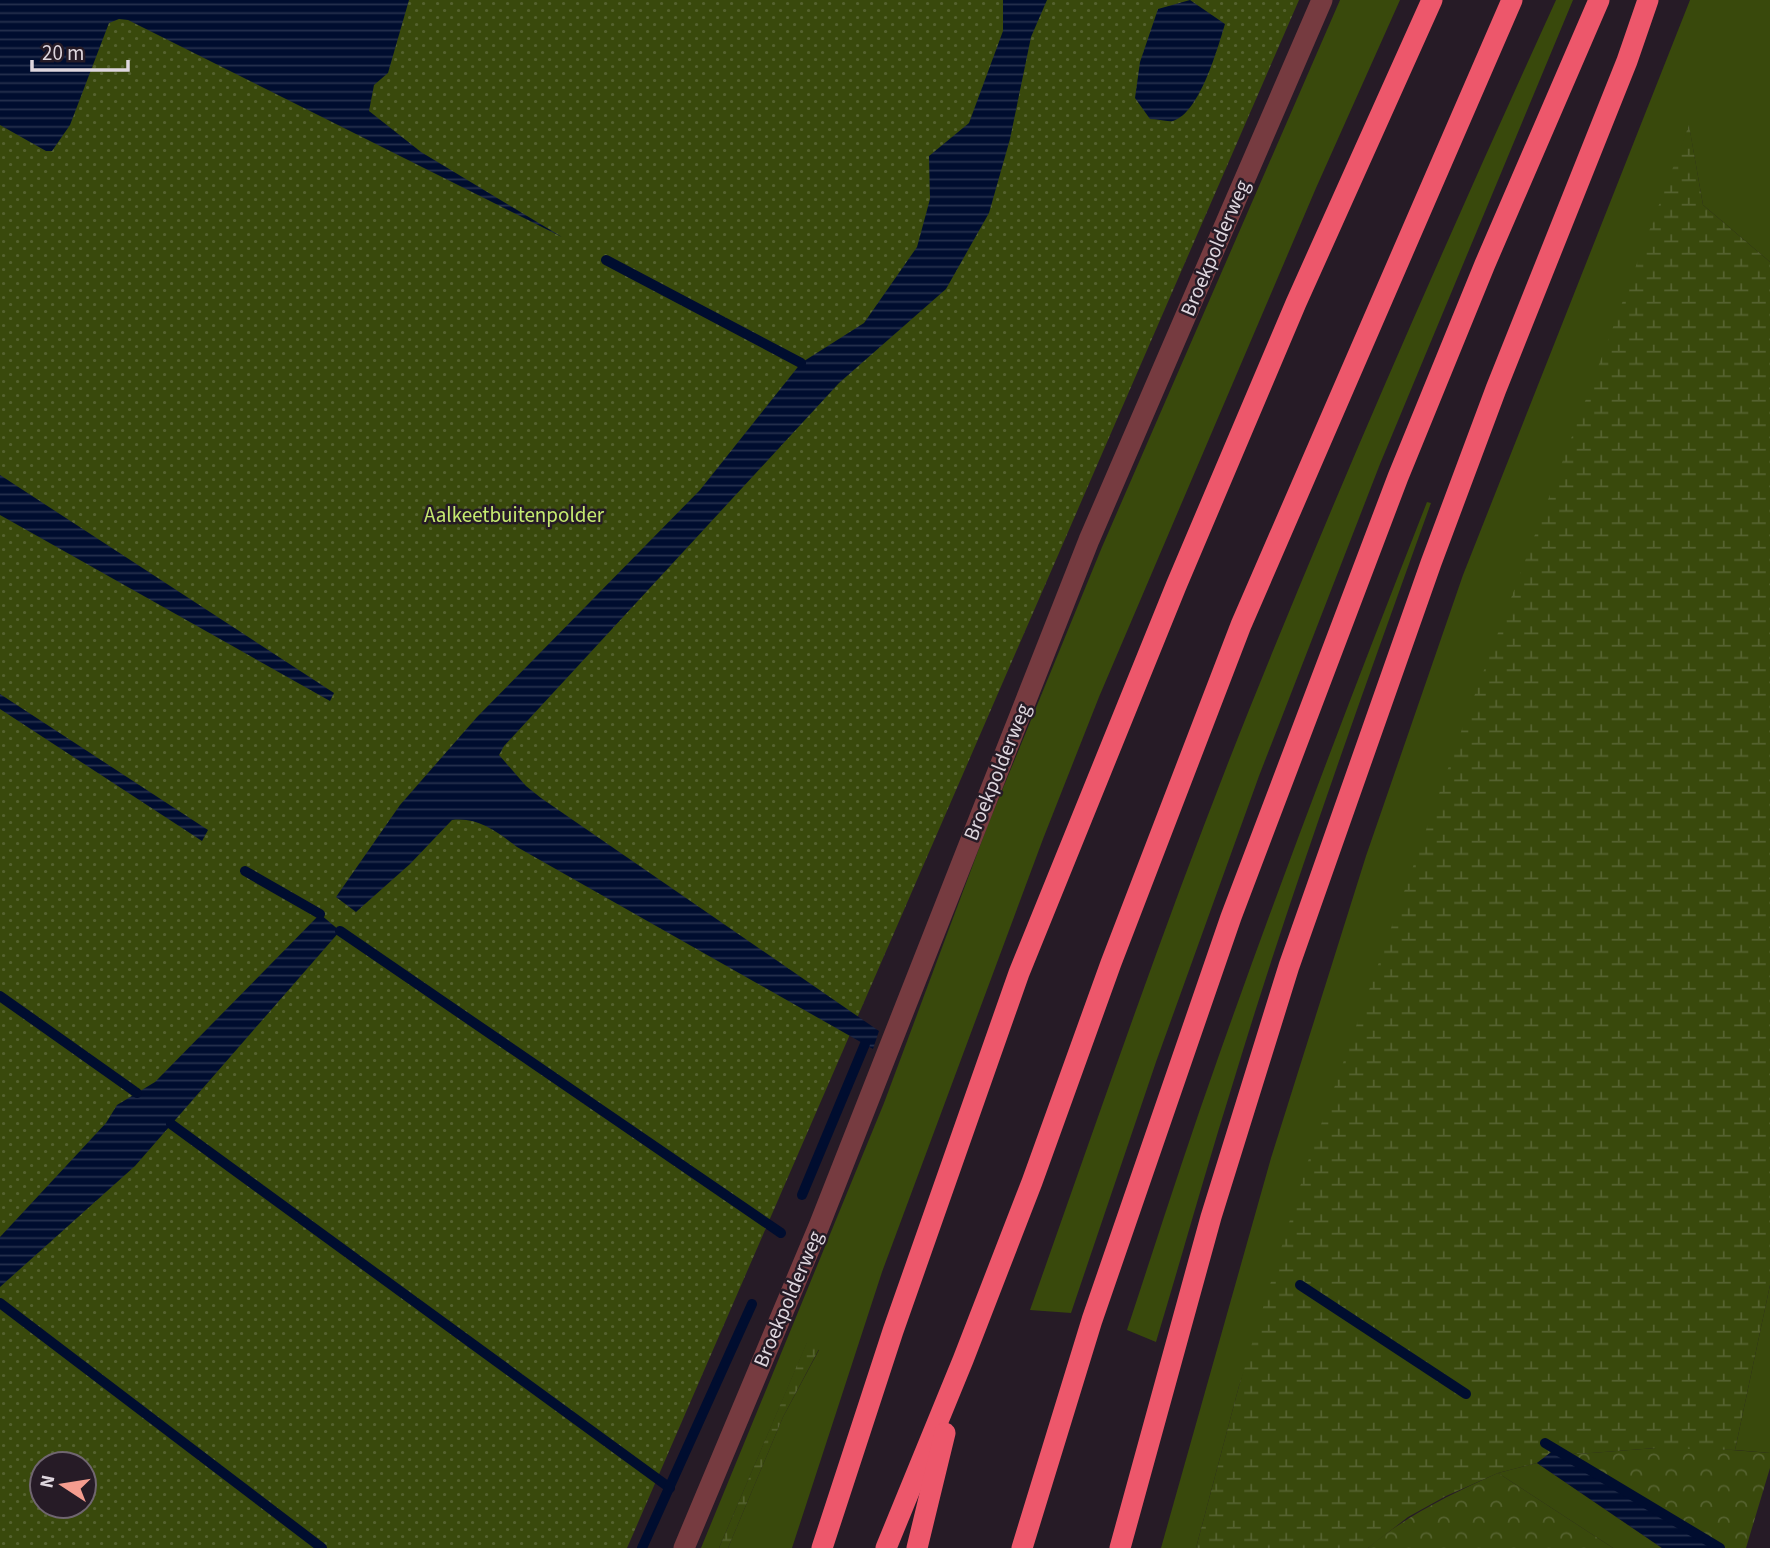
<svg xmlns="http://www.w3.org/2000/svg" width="1770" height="1548" viewBox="0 0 1770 1548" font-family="'Source Sans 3',sans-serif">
  <defs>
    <pattern id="forest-crowns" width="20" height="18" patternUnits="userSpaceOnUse" patternTransform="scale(1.75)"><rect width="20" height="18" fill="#39490c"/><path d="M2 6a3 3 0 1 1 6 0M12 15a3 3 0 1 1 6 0" fill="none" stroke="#55622f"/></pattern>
    <pattern id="wetland-marsh" width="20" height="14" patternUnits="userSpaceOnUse" patternTransform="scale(1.75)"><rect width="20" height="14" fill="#39490c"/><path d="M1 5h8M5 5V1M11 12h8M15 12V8" fill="none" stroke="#55622f"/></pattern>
    <pattern id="park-dots" width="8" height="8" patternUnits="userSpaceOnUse" patternTransform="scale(1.75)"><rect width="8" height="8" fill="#39490c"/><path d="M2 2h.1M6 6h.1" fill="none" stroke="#55622f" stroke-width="1.8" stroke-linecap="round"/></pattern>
    <pattern id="water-rules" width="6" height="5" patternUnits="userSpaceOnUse" patternTransform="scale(1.75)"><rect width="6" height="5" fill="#000d2f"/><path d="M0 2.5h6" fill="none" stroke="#25304d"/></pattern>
  </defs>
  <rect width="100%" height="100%" fill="#261b26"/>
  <!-- grass -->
  <g fill="#39490c">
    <polygon points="1340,0 1400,0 1316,188 1099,697 1043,839 882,1272 792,1548 728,1548 783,1417 819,1350 807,1343 719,1548 701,1548 884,1103 987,827 1102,547"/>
    <path d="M 1556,0 L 1573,0 L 1380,464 L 1259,776 L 1156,1062 L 1071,1313 L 1030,1310 C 1101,1109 1170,907 1249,710 C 1345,471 1449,235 1556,0 Z"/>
    <polygon points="1690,0 1770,0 1770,262 1703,205 1689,126 1239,1386 1196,1548 1161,1548 1271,1158 1366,856 1463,575"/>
    <path d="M 1427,502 L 1431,503 C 1362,695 1292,888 1233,1083 C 1206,1169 1182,1256 1156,1342 L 1127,1330 C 1157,1239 1186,1148 1218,1058 C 1284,871 1355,686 1427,502 Z"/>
    <polygon points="1770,1285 1770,1453 1735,1450"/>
    <polygon points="1537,1463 1662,1548 1613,1548 1498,1473"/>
  </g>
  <!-- forest -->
  <g fill="url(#forest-crowns)">
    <polygon points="1694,1447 1770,1453 1770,1468 1746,1548 1714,1548 1554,1450 1578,1454 1656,1448"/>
    <path d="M 1498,1473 L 1613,1548 L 1368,1548 C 1407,1515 1451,1494 1498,1473 Z"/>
  </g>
  <!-- wetland -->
  <g fill="url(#wetland-marsh)">
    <polygon points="1689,125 1703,205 1770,262 1770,1285 1735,1450 1656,1448 1578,1454 1554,1450 1537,1463 1498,1473 1446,1496 1408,1517 1368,1548 1196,1548 1239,1386 1307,1164 1466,718"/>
    <polygon points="807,1342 819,1349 783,1417 728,1548 719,1548"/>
  </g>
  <!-- park -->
  <path fill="url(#park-dots)" fill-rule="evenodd" d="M 0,0 L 1299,0 L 627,1548 L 0,1548 ZM 42,1464 L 84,1464 L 84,1506 L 42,1506 Z"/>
  <!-- water -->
  <g fill="url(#water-rules)">
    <polygon points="0,0 409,0 388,73 374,85 369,111 421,152 562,237 128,20 119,19 109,23 70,125 52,151 46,151 0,125"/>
    <path d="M 1003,0 L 1047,0 L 1031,37 L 1010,139 L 989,213 L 946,289 L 839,383 L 504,746 L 499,755 L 526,786 L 541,798 L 879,1031 L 873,1049 L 517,847 C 497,832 479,817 452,820 L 410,864 L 356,912 L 336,897 L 400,805 L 477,717 L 700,490 L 801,363 L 864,323 L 917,247 L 930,199 L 929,156 L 969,123 L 1003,31 Z"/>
    <path d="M 1190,0 L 1225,24 C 1218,47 1200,113 1173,121 C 1167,122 1157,119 1150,119 L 1135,98 L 1140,62 L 1158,9 Z"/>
    <polygon points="0,475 334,693 330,701 0,515"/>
    <polygon points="0,694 208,830 202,841 0,709"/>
    <polygon points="320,914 340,931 135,1166 0,1287 0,1237 106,1123 117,1105 155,1082"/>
    <polygon points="1554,1450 1714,1548 1662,1548 1537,1463"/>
  </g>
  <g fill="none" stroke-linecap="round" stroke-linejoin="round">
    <!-- stream -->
    <g stroke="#000d2f" stroke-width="10">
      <polyline points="606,260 801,363"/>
      <polyline points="245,871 320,914"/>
      <polyline points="340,931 781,1233"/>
      <polyline points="0,996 137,1093"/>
      <polyline points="171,1124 670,1488"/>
      <polyline points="802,1195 865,1044"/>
      <polyline points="1300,1285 1466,1394"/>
      <polyline points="0,1303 322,1548"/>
      <polyline points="1545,1443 1720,1548"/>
      <polyline points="642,1548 752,1304"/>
    </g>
    <!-- minor -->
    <polyline stroke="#763b40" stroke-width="21" points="684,1548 819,1226 1089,540 1322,0"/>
    <!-- highway -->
    <g stroke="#ed576b" stroke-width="21">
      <polyline points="822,1548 893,1331 1019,973 1176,586 1296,303 1432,0"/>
      <polyline points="886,1548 963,1360 1032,1182 1111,963 1241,625 1512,0"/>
      <polyline points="917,1548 945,1433"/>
      <polyline points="1022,1548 1092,1320 1231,917 1398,477 1485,264 1599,0"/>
      <polyline points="1120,1548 1211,1217 1289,966 1431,563 1496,389 1627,61 1648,0"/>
    </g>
  </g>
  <g text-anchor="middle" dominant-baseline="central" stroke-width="5" stroke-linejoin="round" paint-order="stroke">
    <!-- street labels -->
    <g font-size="21" fill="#ded6de" stroke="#261b26">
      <text transform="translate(1215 248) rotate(-67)">Broekpolderweg</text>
      <text transform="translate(997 772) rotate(-68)">Broekpolderweg</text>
      <text transform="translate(788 1299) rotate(-67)">Broekpolderweg</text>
    </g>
    <!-- park labels -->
    <g font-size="21" fill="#c5ea70" stroke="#261b26">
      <text x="514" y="515">Aalkeetbuitenpolder</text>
    </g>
  </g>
  <!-- north arrow -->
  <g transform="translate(63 1485) rotate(282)"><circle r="33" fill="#261b26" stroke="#706670" stroke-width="2"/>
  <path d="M0-5L12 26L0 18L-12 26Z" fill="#f59d8f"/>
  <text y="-10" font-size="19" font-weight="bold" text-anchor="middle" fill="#ded6de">N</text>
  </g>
  <!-- scale -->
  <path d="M32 60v10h96v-10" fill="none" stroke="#ded6de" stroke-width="3.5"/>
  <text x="42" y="60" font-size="21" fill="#ded6de" stroke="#261b26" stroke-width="5" paint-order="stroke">20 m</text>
</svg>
